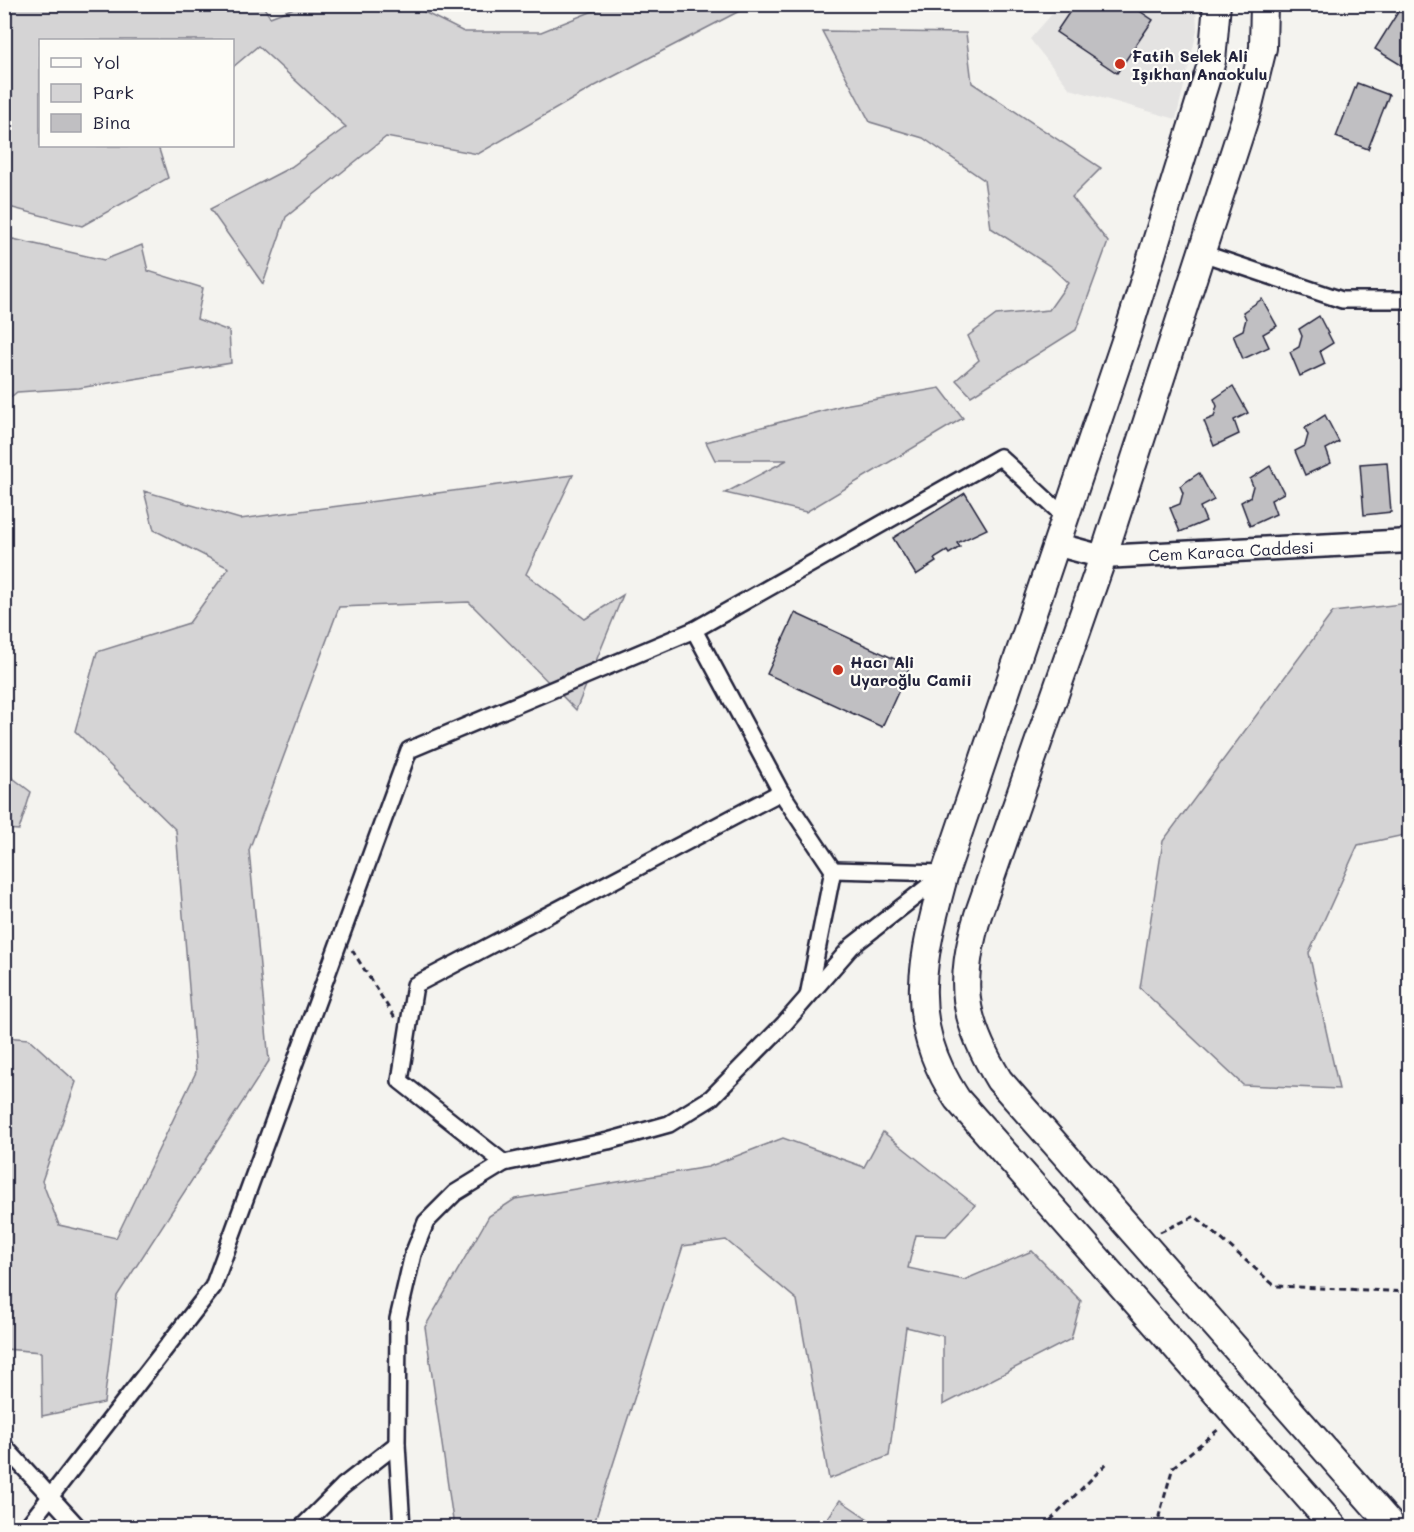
<svg xmlns="http://www.w3.org/2000/svg" width="1414" height="1532" viewBox="0 0 1414 1532" font-family="Mali,sans-serif">
  <rect width="100%" height="100%" fill="#f4f3ef"/>
  <filter id="ink" filterUnits="userSpaceOnUse"><feTurbulence type="fractalNoise" baseFrequency=".0167" numOctaves="2"/><feDisplacementMap in="SourceGraphic" scale="12" xChannelSelector="R" yChannelSelector="G"/><feConvolveMatrix kernelMatrix="1 2 1 2 8 2 1 2 1" color-interpolation-filters="sRGB"/></filter>
  <g filter="url(#ink)">
    <!-- built -->
    <polygon fill="#e4e3e2" points="1060,5 1196,5 1197,31 1176,119 1070,89 1030,39"/>
    <!-- green -->
    <g fill="#d5d4d5" stroke="#7c7b88" stroke-width="1.5">
      <polygon points="262,4 270,17 302,5 410,5 464,32 541,32 608,5 751,5 595,86 478,154 386,137 286,217 263,284 210,209 291,167 346,127 258,46 233,67 232,40 40,40 40,146 158,146 168,178 82,226 5,206 5,5"/>
      <polygon points="822,31 966,33 972,83 1101,168 1072,197 1108,242 1076,330 971,396 956,380 979,360 968,336 996,315 1049,310 1068,283 1050,266 991,228 984,180 923,138 870,122"/>
      <polygon points="13,239 104,260 142,245 148,271 203,288 197,319 229,331 231,363 79,388 17,392 5,402 4,245"/>
      <polygon points="940,388 963,418 806,512 725,493 787,460 715,460 706,442 844,405"/>
      <polygon points="573,475 526,574 585,619 623,595 576,710 469,602 339,607 249,850 269,1061 117,1296 104,1403 42,1416 41,1352 5,1349 4,1037 29,1039 76,1082 42,1181 59,1225 116,1238 196,1072 176,830 75,731 97,652 189,623 229,568 154,530 144,491 240,519"/>
      <polygon points="1409,603 1409,834 1358,845 1309,953 1339,1089 1243,1085 1140,988 1163,841 1333,612"/>
      <polygon points="5,772 31,792 19,830 5,829"/>
      <polygon points="883,1132 975,1205 946,1236 916,1235 908,1268 964,1280 1032,1251 1081,1301 1071,1339 943,1405 943,1336 906,1327 889,1456 829,1479 797,1300 726,1240 683,1246 593,1527 454,1527 425,1327 489,1216 515,1199 708,1167 783,1138 864,1167"/>
      <polygon points="840,1500 880,1527 822,1527"/>
    </g>
    <!-- building -->
    <g fill="#c0bfc2" stroke="#22223b" stroke-width="1.5">
      <polygon points="1075,4 1129,4 1153,20 1117,73 1056,32"/>
      <polygon points="1403,4 1410,4 1410,62 1406,68 1375,49"/>
      <polygon points="1357,83 1389,95 1368,149 1336,137"/>
      <polygon points="1262,299 1277,326 1263,334 1269,347 1243,359 1233,335 1243,330 1246,319 1243,312"/>
      <polygon points="1319,316 1333,343 1320,351 1325,364 1300,376 1290,352 1299,347 1302,336 1299,329"/>
      <polygon points="1233,386 1248,413 1234,420 1239,434 1214,446 1204,421 1214,417 1217,406 1214,399"/>
      <polygon points="1325,415 1339,442 1326,449 1331,463 1305,475 1295,451 1305,446 1308,435 1305,428"/>
      <polygon points="1387,462 1391,512 1364,515 1360,464"/>
      <polygon points="1270,466 1284,493 1271,500 1276,514 1250,526 1241,502 1250,497 1253,486 1250,479"/>
      <polygon points="1199,473 1214,500 1200,507 1206,521 1180,532 1170,508 1180,504 1183,493 1180,486"/>
      <polygon points="965,493 987,529 957,543 960,547 949,554 947,551 934,559 936,562 916,575 893,538"/>
      <polygon points="795,613 910,666 882,727 767,674"/>
    </g>
    <g fill="none" stroke-linecap="round" stroke-linejoin="round">
      <!-- street casing -->
      <g stroke="#22223b" stroke-width="20">
        <g id="street">
          <polyline points="1202,253 1342,300 1410,300"/>
          <polyline points="781,792 833,870 808,996"/>
          <polyline points="833,870 945,873"/>
          <polyline points="504,1163 400,1081 415,985 781,792 694,630"/>
          <polyline points="397,1444 402,1528"/>
          <polyline points="4,1446 79,1528"/>
          <polyline points="26,1528 213,1287 409,750 694,630 1000,457 1065,517"/>
          <polyline points="301,1528 343,1486 397,1444 398,1319 413,1254 426,1222 455,1193 504,1163 608,1141 669,1124 711,1098 784,1024 852,946 944,874"/>
        </g>
      </g>
      <!-- secondary casing -->
      <g stroke="#22223b" stroke-width="27">
        <g id="secondary">
          <path id="s1" d="M 1055,544 L 1103,557 L 1410,541"/>
        </g>
      </g>
      <!-- primary casing -->
      <g stroke="#22223b" stroke-width="30">
        <g id="primary">
          <path d="M 1217,4 L 1212,61 L 1128,332 L 945,873 C 922,958 905,1021 957,1099 L 1335,1528"/>
          <path d="M 1264,4 L 1263,48 L 1248,109 L 1103,557 L 978,915 C 958,983 962,1019 999,1080 L 1394,1528"/>
        </g>
      </g>
      <!-- path -->
      <g stroke="#22223b" stroke-width="3" stroke-dasharray="6 4.5" stroke-linecap="butt">
        <polyline points="352,950 395,1018"/>
        <polyline points="1160,1232 1195,1216 1275,1286 1410,1292"/>
        <polyline points="1043,1528 1109,1461"/>
        <polyline points="1163,1528 1159,1516 1173,1467 1220,1428"/>
      </g>
      <!-- street -->
      <use href="#street" stroke="#fdfcf7" stroke-width="15"/>
      <!-- secondary -->
      <use href="#secondary" stroke="#fdfcf7" stroke-width="22"/>
      <!-- primary -->
      <use href="#primary" stroke="#fdfcf7" stroke-width="26"/>
    </g>
  </g>
  <!-- markers -->
  <g fill="#c8321e" stroke="#fdfcf7" stroke-width="2">
    <circle cx="1120" cy="64" r="6"/>
    <circle cx="838" cy="670" r="6"/>
  </g>
  <g text-anchor="middle" dominant-baseline="central" stroke-width="4.5" stroke-linejoin="round" paint-order="stroke">
    <!-- poi labels -->
    <g font-size="16" font-weight="bold" fill="#22223b" stroke="#fdfcf7" text-anchor="start">
      <text x="1132" y="55">Fatih Selek Ali<tspan x="1132" dy="18">Işıkhan Anaokulu</tspan></text>
      <text x="850" y="661">Hacı Ali<tspan x="850" dy="18">Uyaroğlu Camii</tspan></text>
    </g>
    <!-- street labels -->
    <g font-size="16" fill="#22223b" stroke="#fdfcf7">
      <text stroke="none"><textPath href="#s1" startOffset="178">Cem Karaca Caddesi</textPath></text>
    </g>
  </g>
  <!-- margin -->
  <rect width="1414" height="1532" fill="none" stroke="#fdfcf7" stroke-width="24"/>
  <rect x="12" y="12" width="1390" height="1508" fill="none" stroke="#22223b" stroke-width="2" filter="url(#ink)"/>
  <!-- legend -->
  <rect x="39" y="39" width="195" height="108" fill="#fdfcf7" stroke="#a5a5ac" stroke-width="1.5"/>
  <rect x="51" y="58" width="30" height="9" fill="#fdfcf7" stroke="#a5a5ac" stroke-width="1.5"/>
  <text x="93" y="69" font-size="18" fill="#22223b">Yol</text>
  <rect x="51" y="84" width="30" height="18" fill="#d5d4d5" stroke="#a5a5ac" stroke-width="1.5"/>
  <text x="93" y="99" font-size="18" fill="#22223b">Park</text>
  <rect x="51" y="114" width="30" height="18" fill="#c0bfc2" stroke="#a5a5ac" stroke-width="1.5"/>
  <text x="93" y="129" font-size="18" fill="#22223b">Bina</text>
</svg>
